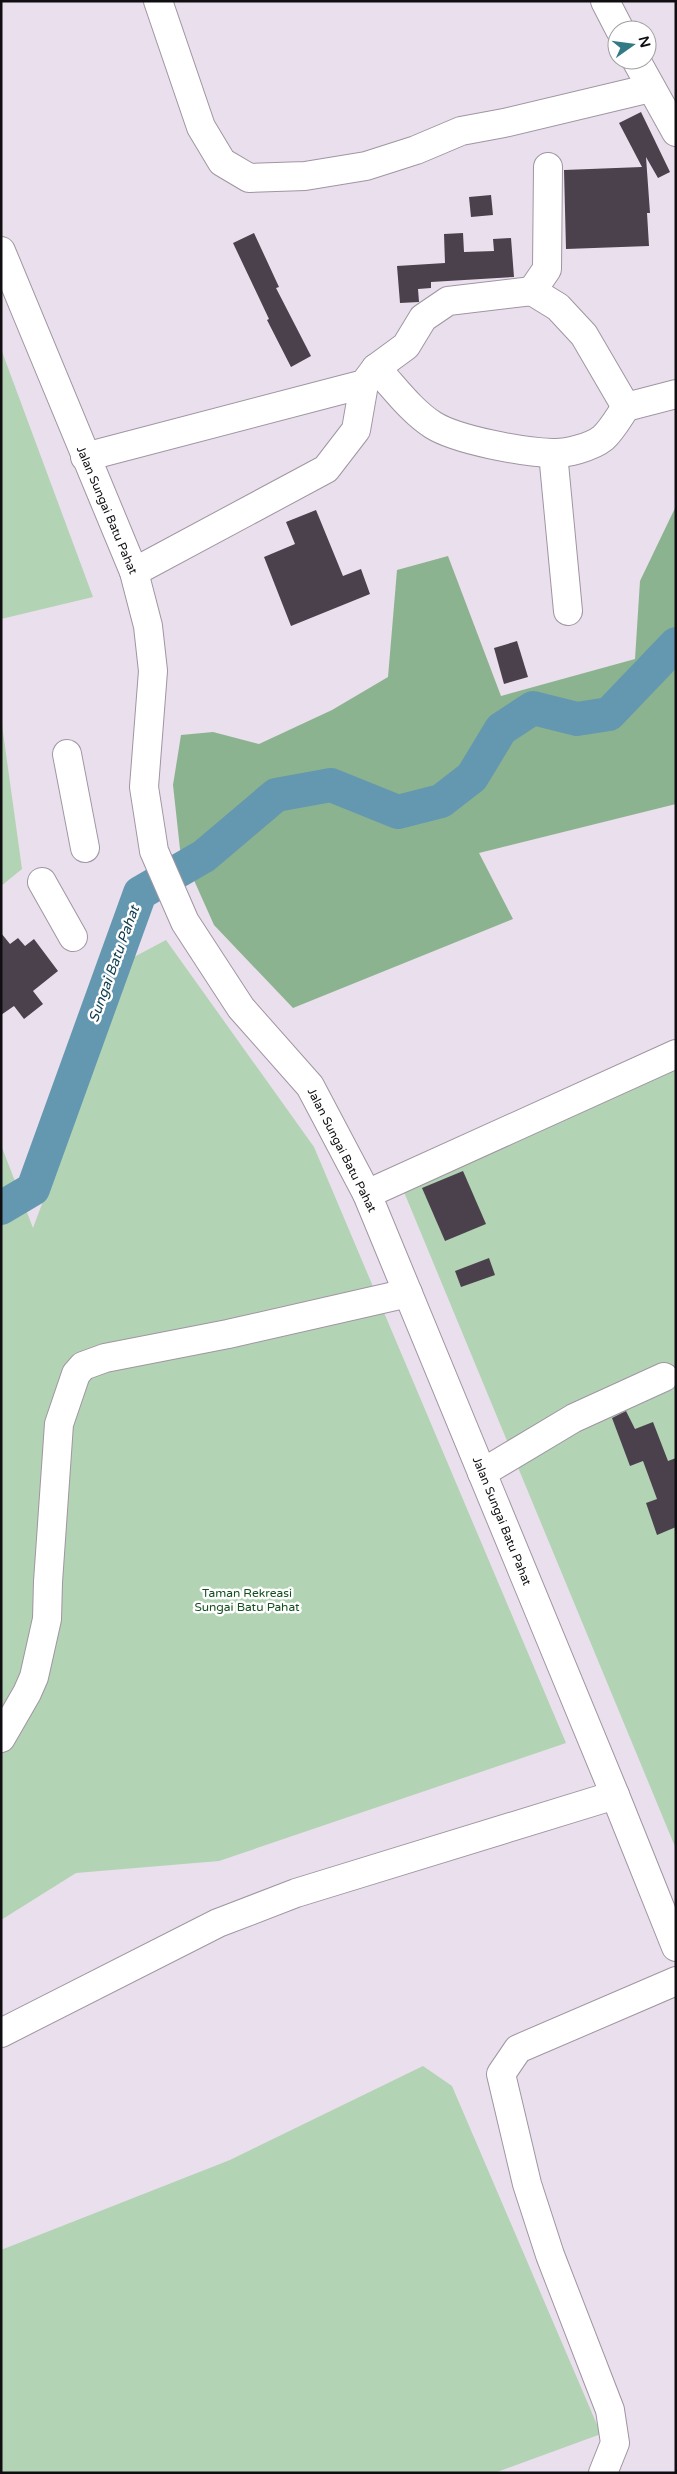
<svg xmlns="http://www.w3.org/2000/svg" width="677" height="2474" viewBox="0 0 677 2474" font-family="'Varela Round',sans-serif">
  <rect width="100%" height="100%" fill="#eadfec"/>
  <!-- green -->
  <g fill="#b2d3b4">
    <polygon points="1,349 93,597 1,619"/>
    <polygon points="1,718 22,869 1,886"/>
    <polygon points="166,940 314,1147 566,1743 219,1861 76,1873 1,1920 1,1145 33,1228 134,957"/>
    <polygon points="676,1068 676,1849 404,1192"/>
    <polygon points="423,2066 452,2086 601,2434 494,2473 1,2473 1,2250 230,2160"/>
  </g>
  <!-- forest -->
  <polygon fill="#8cb38f" points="676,506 676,804 479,853 513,919 293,1008 214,925 180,849 173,785 181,735 213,732 259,744 332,710 388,677 397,570 448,556 501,696 635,659 640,581"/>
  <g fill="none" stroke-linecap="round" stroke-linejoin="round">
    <!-- river -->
    <polyline stroke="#6398b0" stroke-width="34" points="1,1208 33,1189 140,893 204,856 276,795 331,785 398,812 441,801 472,777 501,729 533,708 577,719 609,714 676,644"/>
  </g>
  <!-- building -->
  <g fill="#4a414c">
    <polygon points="641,112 670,172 658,178 646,157 650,213 647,213 649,246 566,249 564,170 642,167 619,123"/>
    <polygon points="491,195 493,215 471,217 469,197"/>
    <polygon points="254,233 279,287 276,288 311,356 291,367 267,320 269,319 233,243"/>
    <polygon points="463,233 464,252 494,251 493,239 511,238 514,277 431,282 431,288 418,289 419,302 400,303 397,266 445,263 444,234"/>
    <polygon points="316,510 343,576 361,569 370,594 291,626 264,557 295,544 286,522"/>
    <polygon points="517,641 528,677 504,684 494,648"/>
    <polygon points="1,933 10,944 18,938 25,946 34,939 58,971 33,991 43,1004 24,1019 14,1006 1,1015"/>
    <polygon points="463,1171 486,1224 445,1241 422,1188"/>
    <polygon points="489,1258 495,1275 461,1287 455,1271"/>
    <polygon points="626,1411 635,1429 653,1422 668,1461 676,1458 676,1527 657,1535 646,1503 657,1499 643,1461 630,1466 612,1418"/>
  </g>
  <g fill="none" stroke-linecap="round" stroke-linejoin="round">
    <!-- minor casing -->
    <g stroke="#a095a2" stroke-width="30">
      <g id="minor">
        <polyline points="158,1 201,127 222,162 249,178 305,176 366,166 416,150 461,131 504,123 651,88"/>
        <polyline points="605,1 620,30"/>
        <polyline points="636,60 676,132"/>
        <polyline points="1,251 134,572 148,626 153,671 144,787 154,851 185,922 241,1008 310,1086 367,1194 615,1795 676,1947"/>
        <polyline points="532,291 547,269 548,167"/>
        <path d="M 376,368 C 394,387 411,411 433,425 C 457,440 522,452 552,453 C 566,454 592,447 603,438 C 612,430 619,417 626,407"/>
        <polyline points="553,453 568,611"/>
        <polyline points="85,457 364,384 376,368 406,346 423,318 448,301 532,291 558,307 584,335 626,407 676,394"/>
        <polyline points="134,572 326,469 356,430 364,384"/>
        <polyline points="67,754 85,848"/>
        <polyline points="42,882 73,937"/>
        <polyline points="367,1194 676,1054"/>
        <polyline points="482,1473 574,1418 664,1377"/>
        <polyline points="1,1738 27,1693 34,1677 47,1619 48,1582 59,1424 76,1374 83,1366 105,1358 228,1334 408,1293"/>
        <polyline points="1,2033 218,1923 296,1893 615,1795"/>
        <polyline points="603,2473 615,2443 610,2410 550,2255 527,2184 501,2074 518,2049 676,1981"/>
      </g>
    </g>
    <!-- minor -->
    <use href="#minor" stroke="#fff" stroke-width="28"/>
  </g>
  <g text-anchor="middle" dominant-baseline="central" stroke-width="5" stroke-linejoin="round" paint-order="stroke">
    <!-- street labels -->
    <g font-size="12" fill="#110e12" stroke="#fff">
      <text transform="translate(107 510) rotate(67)">Jalan Sungai Batu Pahat</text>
      <text transform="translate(342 1150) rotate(63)">Jalan Sungai Batu Pahat</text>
      <text transform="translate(502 1521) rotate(68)">Jalan Sungai Batu Pahat</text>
    </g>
    <!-- park labels -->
    <g font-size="12" fill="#154f20" stroke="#fff">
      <text x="247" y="1593">Taman Rekreasi<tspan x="247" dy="14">Sungai Batu Pahat</tspan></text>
    </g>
    <!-- water labels -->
    <g font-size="14" font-style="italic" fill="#0d3c4e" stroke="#fff">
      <text transform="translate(114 964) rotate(-70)">Sungai Batu Pahat</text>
    </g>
  </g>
  <!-- border -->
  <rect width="677" height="2474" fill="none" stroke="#110e12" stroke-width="5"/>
  <!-- north arrow -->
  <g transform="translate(632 45) rotate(76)"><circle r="24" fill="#ffffff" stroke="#a09fa0"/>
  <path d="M0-4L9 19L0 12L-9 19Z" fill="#337b84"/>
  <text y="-8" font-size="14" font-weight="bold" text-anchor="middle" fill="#110e12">N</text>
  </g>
</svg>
